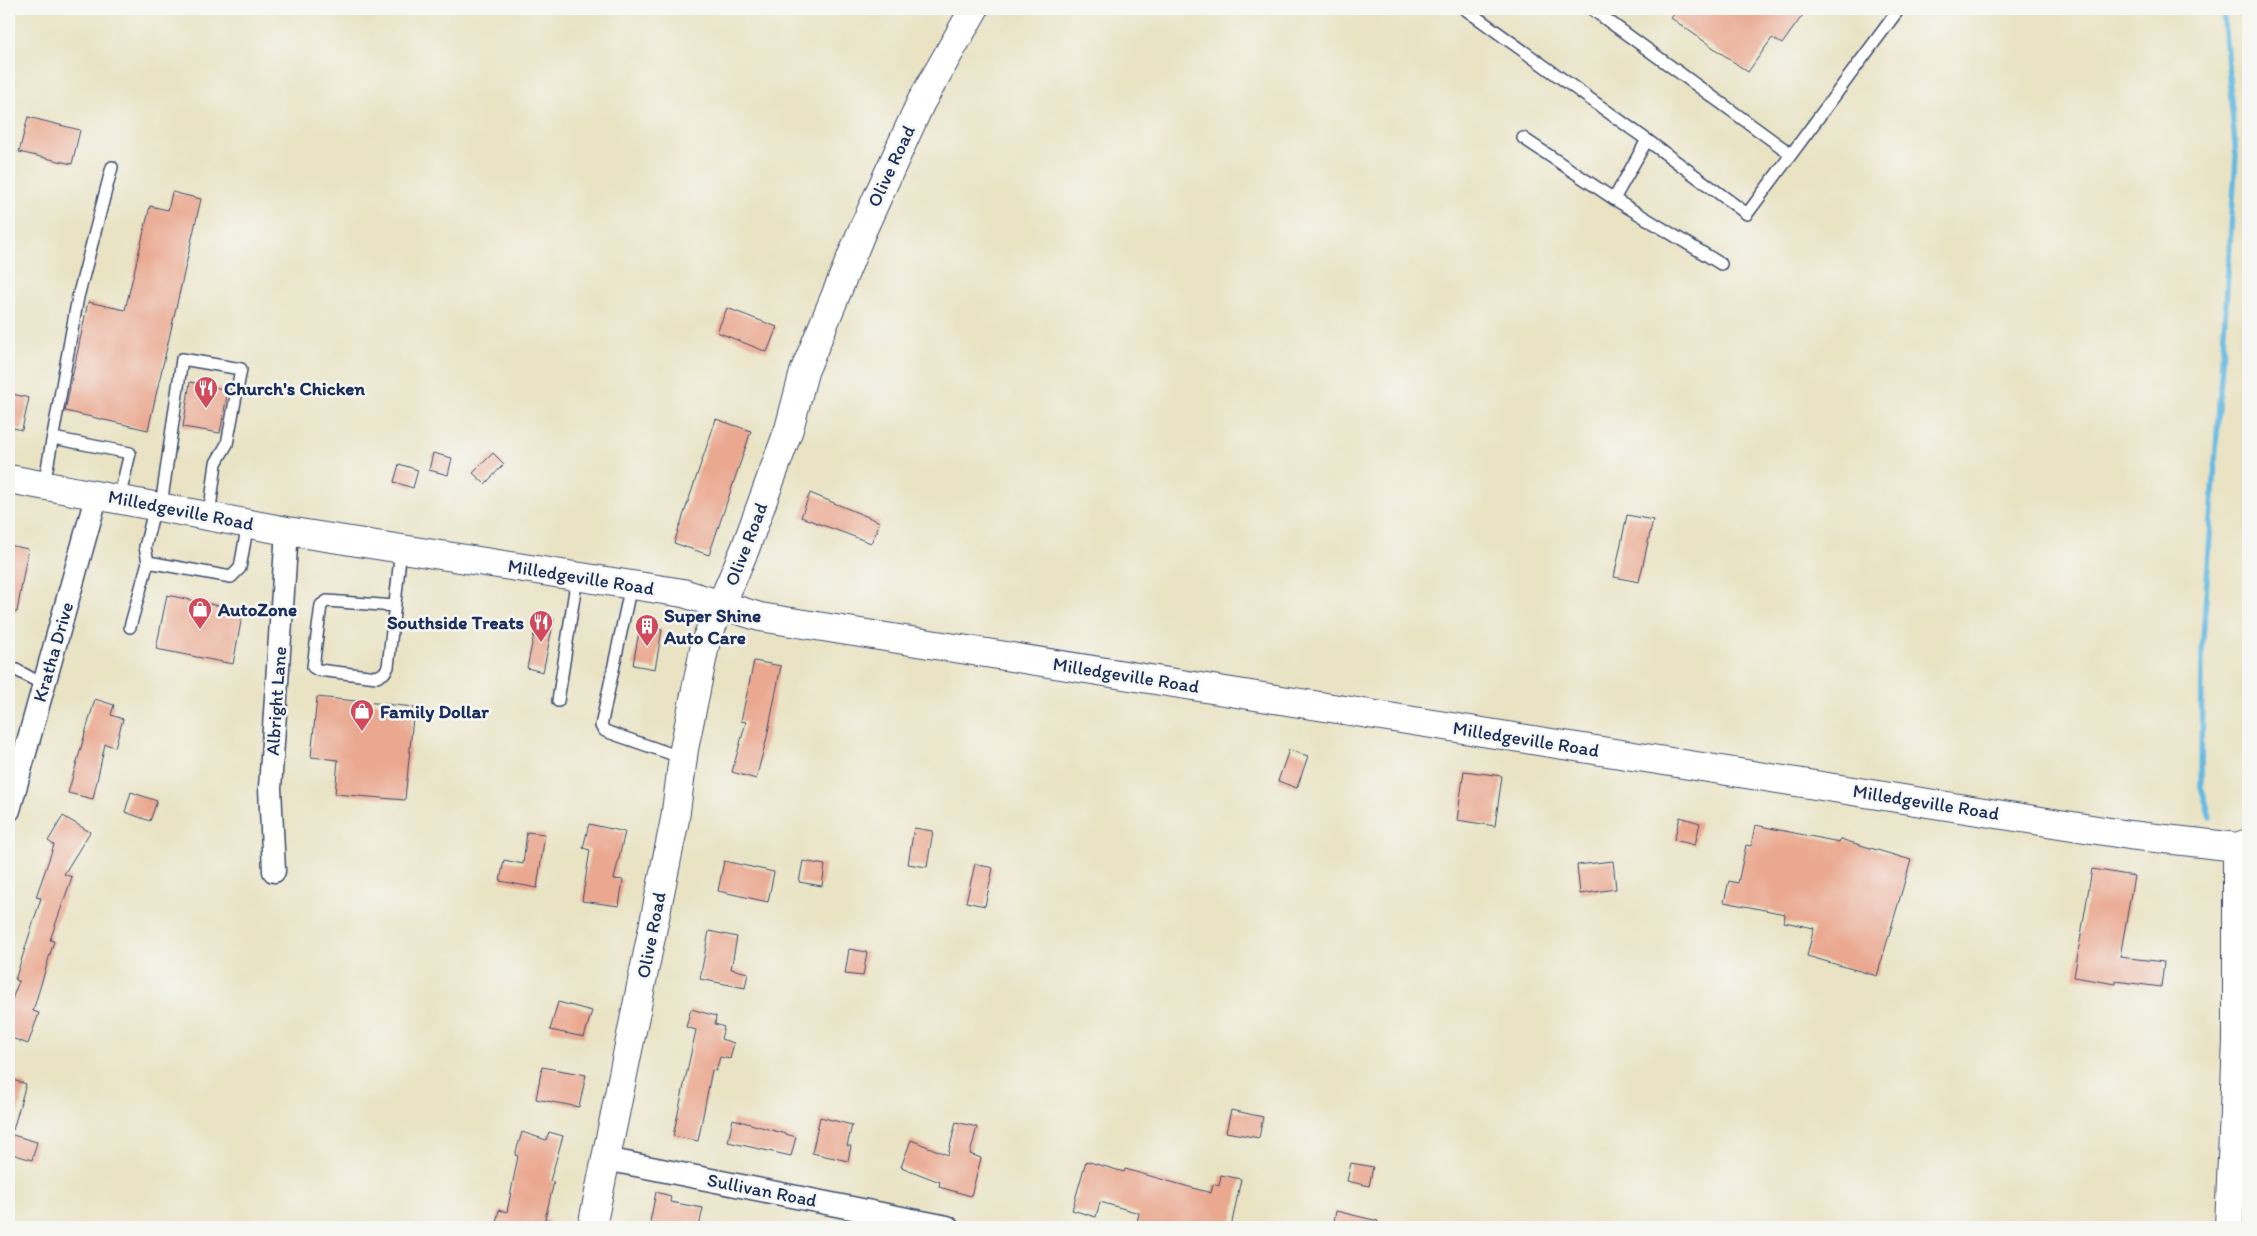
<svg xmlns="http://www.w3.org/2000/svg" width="2257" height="1236" viewBox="0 0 2257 1236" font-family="Itim,sans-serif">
  <rect width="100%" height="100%" fill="#f6f6f2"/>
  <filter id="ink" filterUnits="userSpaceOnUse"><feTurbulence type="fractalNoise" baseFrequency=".02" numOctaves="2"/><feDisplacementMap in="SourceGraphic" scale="10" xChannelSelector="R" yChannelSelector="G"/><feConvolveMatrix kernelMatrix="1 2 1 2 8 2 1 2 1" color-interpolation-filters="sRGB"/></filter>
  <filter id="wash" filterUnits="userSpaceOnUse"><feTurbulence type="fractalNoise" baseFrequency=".0096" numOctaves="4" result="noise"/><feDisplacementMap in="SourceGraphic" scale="20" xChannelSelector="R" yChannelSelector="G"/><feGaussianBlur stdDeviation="1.12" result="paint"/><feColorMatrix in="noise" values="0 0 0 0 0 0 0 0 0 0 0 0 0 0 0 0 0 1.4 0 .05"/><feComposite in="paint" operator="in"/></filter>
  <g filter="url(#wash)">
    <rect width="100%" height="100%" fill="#e9e3c4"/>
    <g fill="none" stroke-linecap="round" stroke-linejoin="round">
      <!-- stream -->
      <polyline stroke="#66bae2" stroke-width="5.5" points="2210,816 2201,787 2202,654 2236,156 2223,9"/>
    </g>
    <g id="blocks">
      <!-- building -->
      <g fill="#eaa890">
        <polygon points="1678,9 1807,9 1782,44 1772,38 1748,72 1671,18"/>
        <polygon points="28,117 80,130 72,164 19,152"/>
        <polygon points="172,192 201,199 148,430 65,411 88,302 125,310 150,206 168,210"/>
        <polygon points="727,308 777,327 767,352 717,332"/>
        <polygon points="190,382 228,390 220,433 183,427"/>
        <polygon points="9,393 29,398 22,430 9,427"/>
        <polygon points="716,419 751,431 709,555 674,543"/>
        <polygon points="433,453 452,458 448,475 429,470"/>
        <polygon points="493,453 504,464 485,484 473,473"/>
        <polygon points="399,464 418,470 413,488 394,482"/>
        <polygon points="810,493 880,522 871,543 801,517"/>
        <polygon points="1627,515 1653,520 1639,582 1614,577"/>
        <polygon points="9,545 28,549 17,612 9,612"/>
        <polygon points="167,595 243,611 233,664 156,649"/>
        <polygon points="538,615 554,619 543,672 527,668"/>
        <polygon points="640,626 662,630 655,669 633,665"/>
        <polygon points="754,661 781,666 767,737 756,779 732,772 746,722 741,721"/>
        <polygon points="317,697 414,707 405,800 335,794 338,760 311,757"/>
        <polygon points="95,699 114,705 111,715 123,719 115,747 105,744 93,799 68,793"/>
        <polygon points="1289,750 1308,756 1297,788 1278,781"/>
        <polygon points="1464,771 1502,776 1495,826 1457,820"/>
        <polygon points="131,792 157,801 150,821 125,812"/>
        <polygon points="63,816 90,832 64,874 72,877 50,940 54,941 33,1011 39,1013 28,1044 9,1037 9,1007 19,981 15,980 41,898 36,897 54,845 48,841"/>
        <polygon points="1680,817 1700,823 1695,845 1674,840"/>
        <polygon points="589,824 625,832 614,879 623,880 619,906 582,901 590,850 583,848"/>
        <polygon points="1755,825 1839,842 1840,839 1911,860 1877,976 1807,956 1814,928 1784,922 1785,914 1724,902 1729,881 1738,883 1746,845 1751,846"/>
        <polygon points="914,828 933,831 927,867 908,864"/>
        <polygon points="527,832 545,834 537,888 500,881 504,860 523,864"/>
        <polygon points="724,861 774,872 768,902 718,891"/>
        <polygon points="803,861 825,865 822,886 799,882"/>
        <polygon points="1613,861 1616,889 1580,894 1577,865"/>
        <polygon points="975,864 993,868 985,906 966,902"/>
        <polygon points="2092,869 2134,876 2120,957 2164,962 2161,987 2116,981 2116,984 2074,977"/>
        <polygon points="709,931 737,937 731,969 748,973 745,988 700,979"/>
        <polygon points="849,949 867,952 863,976 845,974"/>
        <polygon points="558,1002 592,1011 584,1037 550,1030"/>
        <polygon points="691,1009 716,1016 715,1024 724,1027 721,1039 734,1043 730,1059 720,1057 716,1071 712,1070 698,1141 673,1136 696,1030 686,1027"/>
        <polygon points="542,1067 586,1075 579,1107 536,1099"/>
        <polygon points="9,1079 26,1084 13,1130 9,1129"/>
        <polygon points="1231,1110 1263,1117 1259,1138 1226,1132"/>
        <polygon points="820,1117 852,1125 847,1146 851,1146 848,1161 812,1153"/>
        <polygon points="733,1119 796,1137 791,1156 728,1142"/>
        <polygon points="956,1122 977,1127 970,1154 981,1158 971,1196 939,1187 940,1182 901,1167 911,1140 948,1155"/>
        <polygon points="522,1132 546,1140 549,1132 563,1136 550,1181 554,1182 545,1219 548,1220 548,1227 495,1227 499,1210 507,1212 518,1156 515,1155"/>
        <polygon points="9,1134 37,1142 32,1160 9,1153"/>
        <polygon points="1086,1161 1124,1172 1125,1169 1211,1193 1213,1184 1219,1186 1221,1175 1241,1179 1231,1227 1153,1227 1137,1223 1139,1213 1100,1202 1096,1217 1072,1210"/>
        <polygon points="1351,1163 1373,1167 1369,1186 1347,1181"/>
        <polygon points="656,1192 671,1196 670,1202 703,1208 699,1227 680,1227 650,1222"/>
        <polygon points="1336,1211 1378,1221 1378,1227 1333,1227"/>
      </g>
    </g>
  </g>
  <g filter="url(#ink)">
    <use href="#blocks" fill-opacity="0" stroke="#3a4a6d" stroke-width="1"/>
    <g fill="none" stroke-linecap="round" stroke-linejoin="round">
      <!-- lane casing -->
      <g stroke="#3a4a6d" stroke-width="14">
        <g id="lane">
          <polyline points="1465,9 1647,140"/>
          <polyline points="1592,9 1791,154"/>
          <polyline points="1523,138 1614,199"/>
          <polyline points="1721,264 1614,199 1647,140 1747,214 1899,9"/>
          <polyline points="53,438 130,453 119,499"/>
          <polyline points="44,485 78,297 112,167"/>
          <polyline points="155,506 145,547 148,562 231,577 240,568 248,523"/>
          <polyline points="161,506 182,359 241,369 227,444 216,463 209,516"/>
          <polyline points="631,585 601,726 605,731 683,758"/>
          <polyline points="395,606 327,601 321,605 313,667 318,670 377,677 384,673 388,667 401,549"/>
          <polyline points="130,627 148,562"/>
          <polyline points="9,666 44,685"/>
          <polyline points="558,701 577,577"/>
        </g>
      </g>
      <!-- street casing -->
      <g stroke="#3a4a6d" stroke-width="25">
        <g id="street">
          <polyline points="9,810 97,494"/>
          <polyline points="274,871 270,788 287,531"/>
          <polyline points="606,1159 947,1227"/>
        </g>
      </g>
      <!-- secondary casing -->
      <g stroke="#3a4a6d" stroke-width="30">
        <g id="secondary">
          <polyline points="592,1227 675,819 684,749 706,640 745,549 789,429 804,372 862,231 921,102 974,9"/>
          <polyline points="2229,1227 2237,1041 2237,847 2248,849"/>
        </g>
      </g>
      <!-- primary casing -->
      <g stroke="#3a4a6d" stroke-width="30">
        <polyline id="primary" points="9,479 287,531 683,593 760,617 2129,835 2237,847 2248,843"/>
      </g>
      <!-- lane -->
      <use href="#lane" stroke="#fff" stroke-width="11"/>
      <!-- street -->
      <use href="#street" stroke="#fff" stroke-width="22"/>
      <!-- secondary -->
      <use href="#secondary" stroke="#fff" stroke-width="28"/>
      <!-- primary -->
      <use href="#primary" stroke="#fff" stroke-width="28"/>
    </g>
  </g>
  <!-- icons -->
  <defs>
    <g id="restaurant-pin" transform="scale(1.25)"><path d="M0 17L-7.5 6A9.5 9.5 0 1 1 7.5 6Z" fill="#d1495b" stroke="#f6f6f2"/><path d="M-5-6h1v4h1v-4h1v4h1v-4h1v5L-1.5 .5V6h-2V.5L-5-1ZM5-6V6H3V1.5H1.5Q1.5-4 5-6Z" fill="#fff"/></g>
    <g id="shop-pin" transform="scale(1.25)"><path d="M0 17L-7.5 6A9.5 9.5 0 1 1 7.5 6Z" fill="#d1495b" stroke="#f6f6f2"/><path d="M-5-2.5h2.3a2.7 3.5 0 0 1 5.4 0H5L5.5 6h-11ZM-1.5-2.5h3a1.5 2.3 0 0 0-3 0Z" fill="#fff"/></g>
    <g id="building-pin" transform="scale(1.25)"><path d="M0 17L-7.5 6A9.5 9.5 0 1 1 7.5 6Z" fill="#d1495b" stroke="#f6f6f2"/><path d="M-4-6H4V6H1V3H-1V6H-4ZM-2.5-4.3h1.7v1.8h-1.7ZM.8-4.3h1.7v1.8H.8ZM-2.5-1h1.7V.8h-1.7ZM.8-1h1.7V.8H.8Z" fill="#fff"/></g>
  </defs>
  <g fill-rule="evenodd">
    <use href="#restaurant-pin" x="206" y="388"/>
    <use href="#shop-pin" x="200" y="609"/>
    <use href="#restaurant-pin" x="541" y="622"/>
    <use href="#building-pin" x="647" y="626"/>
    <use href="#shop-pin" x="362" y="711"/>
  </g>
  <g text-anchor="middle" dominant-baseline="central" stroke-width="5" stroke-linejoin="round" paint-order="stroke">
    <!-- street labels -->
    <g font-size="19" fill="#1b2f5e" stroke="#f6f6f2">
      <text transform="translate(891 166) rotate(-65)">Olive Road</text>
      <text transform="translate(181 510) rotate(11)">Milledgeville Road</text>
      <text transform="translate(746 544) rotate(-69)">Olive Road</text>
      <text transform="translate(581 577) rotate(9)">Milledgeville Road</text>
      <text transform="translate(53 652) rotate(-74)">Kratha Drive</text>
      <text transform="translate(1126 675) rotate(9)">Milledgeville Road</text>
      <text transform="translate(276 701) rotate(-86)">Albright Lane</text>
      <text transform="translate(1526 739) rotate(9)">Milledgeville Road</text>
      <text transform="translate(1926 802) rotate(9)">Milledgeville Road</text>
      <text transform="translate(651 935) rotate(-79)">Olive Road</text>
      <text transform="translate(762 1190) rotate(11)">Sullivan Road</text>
    </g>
    <!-- poi labels -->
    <g font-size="19" font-weight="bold" fill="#1b2f5e" stroke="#f6f6f2" text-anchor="start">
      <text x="224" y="388">Church's Chicken</text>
      <text x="218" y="609">AutoZone</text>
      <text x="664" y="615">Super Shine<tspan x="664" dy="22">Auto Care</tspan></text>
      <text x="524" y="622" text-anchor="end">Southside Treats</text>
      <text x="380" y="711">Family Dollar</text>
    </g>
  </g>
  <!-- margin -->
  <rect width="2257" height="1236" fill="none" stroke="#f6f6f2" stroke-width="30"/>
</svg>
